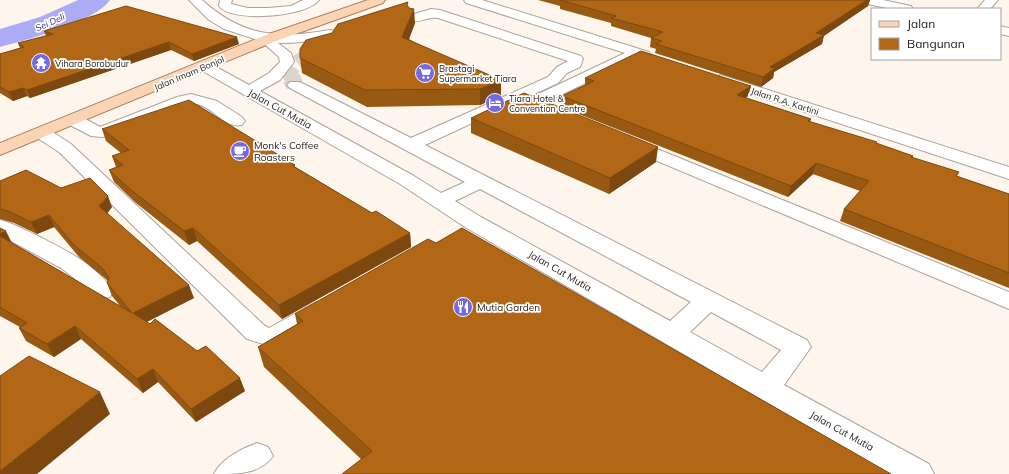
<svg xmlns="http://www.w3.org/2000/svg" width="1009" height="474" viewBox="0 0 1009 474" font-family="Mulish,sans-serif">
  <rect width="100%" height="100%" fill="#fef5ed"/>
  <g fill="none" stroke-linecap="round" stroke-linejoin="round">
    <!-- river -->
    <path fill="#acacf4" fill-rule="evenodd" d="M 78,0 L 110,0 C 95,22 26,40 0,47 L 0,29 L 40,17 Z"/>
    <!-- minor-tunnel-far1 -->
    <polyline stroke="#dcd4cd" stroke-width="14" stroke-dasharray="14 6" stroke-linecap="butt" points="292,79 289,74 296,63 305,56 327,48"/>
    <!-- minor-tunnel -->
    <polyline stroke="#dcd4cd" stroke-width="18" stroke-dasharray="18 8" stroke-linecap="butt" points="291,78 295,85"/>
    <!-- minor casing -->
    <g stroke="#aca299" stroke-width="2">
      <g id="minor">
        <path d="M 189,0 L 202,0 C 243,37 278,39 330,30 L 335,31 L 337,34 L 335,37 C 316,41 297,43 278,43 L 291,53 L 294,62 L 280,80 L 260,91 L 414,176 L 441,193 L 465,182 L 290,88 L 287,85 L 290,82 L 300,82 L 411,138 L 548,77 L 557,67 L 568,61 L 438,18 C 429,16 420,23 411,21 L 409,18 L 411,15 L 431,9 L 440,10 L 581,56 L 583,59 L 580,67 L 567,73 L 558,83 L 425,145 L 807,340 L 811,347 L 784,385 L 929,464 L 934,474 L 890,474 L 465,227 L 400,184 L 199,69 L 197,66 L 199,63 L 209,63 L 249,85 L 269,73 L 280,62 L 279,57 L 261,41 L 224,29 L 209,20 ZM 480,189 L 691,302 L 670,321 L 481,217 L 455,201 ZM 711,312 L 781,350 L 762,372 L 690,332 Z"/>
        <path d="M 220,0 L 232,0 L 231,4 L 248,8 L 268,8 L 291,6 L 303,0 L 319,0 C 307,17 231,23 219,6 Z"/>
        <path d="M 464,0 L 482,0 L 649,52 L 651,55 L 649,58 L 638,58 L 546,102 L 565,110 L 567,114 L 565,118 C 553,121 533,112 528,101 L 530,98 L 625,53 L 466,3 Z"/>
        <polygon points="861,0 883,0 911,6 913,9 891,9 863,3"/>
        <polygon points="985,0 998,0 990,9 977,9"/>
        <polygon points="1000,26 1009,28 1009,36 1000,34"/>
        <polygon points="721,75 1009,167 1009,179 716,83 713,80 716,77"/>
        <path d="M 191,94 L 217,101 L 242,117 L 245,121 L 242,125 C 224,129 213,106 196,104 C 181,103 125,129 108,136 L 102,137 L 91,136 L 68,124 L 65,120 L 68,116 L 74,115 L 80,116 L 100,127 L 177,97 Z"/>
        <polygon points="42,128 48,129 71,144 265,326 269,328 314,303 323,301 332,303 336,309 332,315 286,341 270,346 247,339 59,152 36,137 33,133 36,129"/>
        <polygon points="630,138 1009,292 1009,309 624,147 621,143 624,139"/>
        <path d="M 0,220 C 12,223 23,229 34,234 C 63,249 95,263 113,291 L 110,297 L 101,299 L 92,297 L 84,286 L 61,268 L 0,235 Z"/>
        <path d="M 257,443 L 268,447 L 273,456 C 260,474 238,474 214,474 C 222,458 241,449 257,443 Z"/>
      </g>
    </g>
    <!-- major casing -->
    <g stroke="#ab805c" stroke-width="2">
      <polygon id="major" points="368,0 385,0 383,3 276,41 0,155 0,143 266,35"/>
    </g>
    <!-- minor -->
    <use href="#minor" fill="#fff" fill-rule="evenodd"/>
    <!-- major -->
    <use href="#major" fill="#fad4b4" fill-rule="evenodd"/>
  </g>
  <!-- wall -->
  <g fill="#985913">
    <polygon points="538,0 870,0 868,6 824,35 822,44 774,72 773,78 761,87 655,53 656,49 650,47 651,38 611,26 611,23 560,9 560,6"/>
    <polygon points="408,8 415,23 409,39 501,96 480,105 367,107 302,73 300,58 332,33"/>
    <polygon points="44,31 239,44 194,61 171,50 30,98 27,96 13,101 0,93 0,54 20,48 18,43 46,36"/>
    <polygon points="585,78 751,86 748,96 746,98 811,119 810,122 913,156 912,158 959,172 957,176 1009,194 1009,288 840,221 844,209 860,191 813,174 788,197 561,107 562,96 585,85"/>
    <polygon points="471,118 656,162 609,194 471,133"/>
    <polygon points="102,129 295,165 295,167 372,213 410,233 411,247 282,319 197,241 189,245 136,203 114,182 109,170 116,167 112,156 121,153 106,141"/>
    <polygon points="0,181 61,188 112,207 107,213 194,298 147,322 245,391 196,422 158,382 143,393 81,339 54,357 26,341 19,328 20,327 0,316 0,228 12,243 121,307 112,296 107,283 108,281 107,280 79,257 54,227 37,234 14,223 0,219"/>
    <polygon points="436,243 891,474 361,459 264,367 258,347 297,324 295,314"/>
  </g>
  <!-- shaded-wall -->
  <g fill="#7c480f">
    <polygon points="867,0 870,0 868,6 824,36 824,35 822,44 774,72 773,78 761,87 763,77 770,67 816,33"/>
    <polygon points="414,9 415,23 404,52 402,37"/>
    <polygon points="237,37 239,44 194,61 192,54"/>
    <polygon points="169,42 171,50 30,98 27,90"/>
    <polygon points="501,80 501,96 480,105 480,89"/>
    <polygon points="751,86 748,96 735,105 737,95"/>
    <polygon points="23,88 27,96 13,101 9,92"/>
    <polygon points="658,147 656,162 609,194 610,178"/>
    <polygon points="816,163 813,174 788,197 791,186"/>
    <polygon points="108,196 112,207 104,218 99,206"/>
    <polygon points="49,215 54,227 37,234 31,222"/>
    <polygon points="193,228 197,241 189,245 184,231"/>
    <polygon points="6,231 12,243 0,241 0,234"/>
    <polygon points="410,233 411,247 282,319 279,305"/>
    <polygon points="189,285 194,298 138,326 133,313"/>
    <polygon points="75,326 81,339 54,357 47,344"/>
    <polygon points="153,369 158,382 143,393 137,379"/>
    <polygon points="240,378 245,391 196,422 191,409"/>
    <polygon points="100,392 110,414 37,474 0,474 0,471"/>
  </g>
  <!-- building -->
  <g fill="#b16716" stroke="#7c480f">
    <polygon points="560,0 867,0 816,33 824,35 770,67 775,68 763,77 656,44 662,41 651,38 663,32 611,18 616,16"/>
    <polygon points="408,2 407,5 409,8 414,9 402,37 501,80 480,89 365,90 300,58 300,49 306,40 332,33 338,24"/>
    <polygon points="126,6 237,37 192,54 169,42 27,90 23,88 9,92 0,87 0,54 24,47 18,43 53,34 44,31"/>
    <polygon points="641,51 751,86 737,95 811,119 808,121 877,142 876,143 913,156 911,157 959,172 956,176 1009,194 1009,273 844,209 869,181 816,163 791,186 562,96 594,81 585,78"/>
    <polygon points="524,93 658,147 610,178 471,118"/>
    <polygon points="189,100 295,165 293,166 372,213 376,211 410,233 279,305 193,228 184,231 131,190 109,170 123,165 112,156 129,150 102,129"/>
    <polygon points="26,170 61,188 90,178 108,196 99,206 189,285 133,313 150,324 155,319 197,351 206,346 240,378 191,409 153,369 137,379 75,326 47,344 19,328 27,323 0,307 0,236 132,313 107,283 109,278 102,268 74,245 49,215 31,222 8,211 0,209 0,181"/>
    <polygon points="0,228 6,231 0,234"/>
    <polygon points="462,228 891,474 342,474 372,451 258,347 303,321 295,314 428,239 436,243"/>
    <polygon points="29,356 100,392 0,471 0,376"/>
  </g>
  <!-- icons -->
  <defs>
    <g id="temple-disc" transform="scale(1)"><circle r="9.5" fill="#7468e3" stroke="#fff"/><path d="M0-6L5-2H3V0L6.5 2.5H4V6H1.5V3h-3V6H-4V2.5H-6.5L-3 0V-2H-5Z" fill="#fff"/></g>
    <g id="supermarket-disc" transform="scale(1)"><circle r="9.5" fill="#7468e3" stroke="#fff"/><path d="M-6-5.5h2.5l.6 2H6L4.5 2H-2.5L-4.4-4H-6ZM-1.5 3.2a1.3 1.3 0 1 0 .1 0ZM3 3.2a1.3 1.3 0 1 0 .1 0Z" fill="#fff"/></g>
    <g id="hotel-disc" transform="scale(1)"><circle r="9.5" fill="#7468e3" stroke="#fff"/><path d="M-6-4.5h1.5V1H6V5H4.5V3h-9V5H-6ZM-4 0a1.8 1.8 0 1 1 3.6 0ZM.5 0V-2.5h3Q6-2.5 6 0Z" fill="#fff"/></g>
    <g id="cafe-disc" transform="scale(1)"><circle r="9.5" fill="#7468e3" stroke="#fff"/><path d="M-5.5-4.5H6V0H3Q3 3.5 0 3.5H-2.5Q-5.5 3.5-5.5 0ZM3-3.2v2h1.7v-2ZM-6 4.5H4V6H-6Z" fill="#fff"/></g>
    <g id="restaurant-disc" transform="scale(1)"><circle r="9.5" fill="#7468e3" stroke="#fff"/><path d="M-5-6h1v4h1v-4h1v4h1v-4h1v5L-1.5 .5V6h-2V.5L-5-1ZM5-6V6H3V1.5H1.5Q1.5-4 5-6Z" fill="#fff"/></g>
  </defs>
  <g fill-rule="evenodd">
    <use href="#temple-disc" x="41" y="63"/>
    <use href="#supermarket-disc" x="425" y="73"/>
    <use href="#hotel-disc" x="495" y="103"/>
    <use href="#cafe-disc" x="240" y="151"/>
    <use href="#restaurant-disc" x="463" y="307"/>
  </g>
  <g text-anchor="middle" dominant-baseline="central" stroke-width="3.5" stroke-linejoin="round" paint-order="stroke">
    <!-- far-water labels -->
    <g font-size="9" font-style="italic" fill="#352085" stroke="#fff">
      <text transform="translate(50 22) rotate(-24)">Sei Deli</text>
    </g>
    <!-- far-poi labels -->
    <g font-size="9" fill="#1d1915" stroke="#fff" text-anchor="start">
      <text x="55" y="63">Vihara Borobudur</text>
      <text x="439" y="68">Brastagi<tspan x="439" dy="10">Supermarket Tiara</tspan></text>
      <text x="509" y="98">Tiara Hotel &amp;<tspan x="509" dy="10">Convention Centre</tspan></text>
    </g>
    <!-- far-street labels -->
    <g font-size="9" fill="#1d1915" stroke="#fff">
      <text transform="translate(189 73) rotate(-23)">Jalan Imam Bonjol</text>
      <text transform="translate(785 101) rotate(18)">Jalan R.A. Kartini</text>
    </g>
    <!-- street labels -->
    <g font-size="10" fill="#1d1915" stroke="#fff">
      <text transform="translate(280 109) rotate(29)">Jalan Cut Mutia</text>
      <text transform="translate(560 271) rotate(30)">Jalan Cut Mutia</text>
      <text transform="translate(842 431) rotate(29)">Jalan Cut Mutia</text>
    </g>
    <!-- poi labels -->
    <g font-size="10" fill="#1d1915" stroke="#fff" text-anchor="start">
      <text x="254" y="145">Monk's Coffee<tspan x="254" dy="12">Roasters</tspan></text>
      <text x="477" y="307">Mutia Garden</text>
    </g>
  </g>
  <!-- legend -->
  <rect x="871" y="8" width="130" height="52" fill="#ffffff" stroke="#a5a3a1"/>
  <rect x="879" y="21" width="20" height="6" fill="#fad4b4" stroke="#a5a3a1"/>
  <text x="907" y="28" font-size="12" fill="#1d1915">Jalan</text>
  <rect x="879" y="38" width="20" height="12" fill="#b16716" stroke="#a5a3a1"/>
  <text x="907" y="48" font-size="12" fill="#1d1915">Bangunan</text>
</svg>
